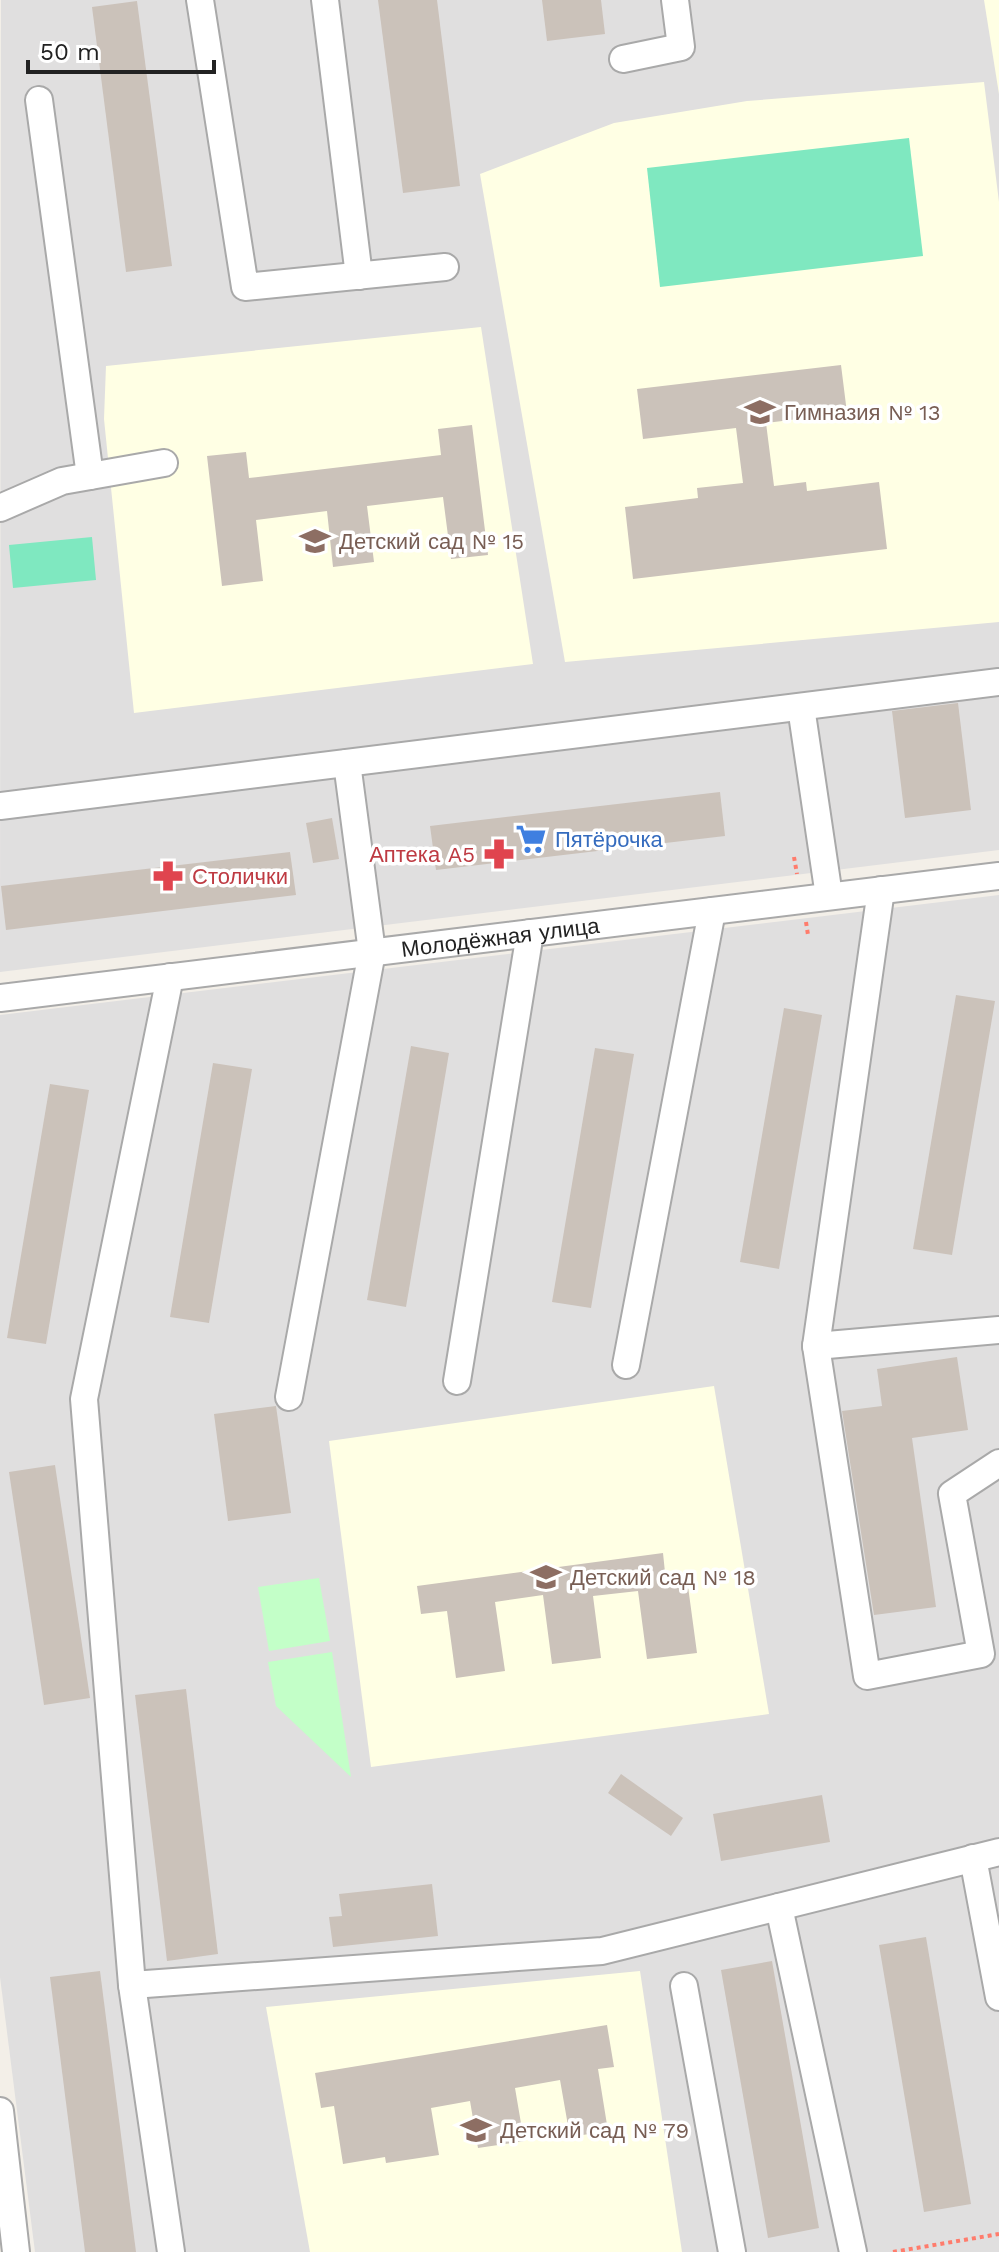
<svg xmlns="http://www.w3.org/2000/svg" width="999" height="2252" viewBox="0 0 999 2252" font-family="'Work Sans',sans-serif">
  <rect width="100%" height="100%" fill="#f3efe8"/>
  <!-- residential -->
  <g fill="#e0dfdf">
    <polygon points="1,0 999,0 999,850 0,972"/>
    <polygon points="999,895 999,2252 35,2252 0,1977 0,1015"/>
  </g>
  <!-- education -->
  <g fill="#ffffe4">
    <polygon points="984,0 999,0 999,94"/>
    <polygon points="984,82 999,202 999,622 565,662 480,174 614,123 747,101"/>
    <polygon points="481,327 533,664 134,713 104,419 106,366"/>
    <polygon points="714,1386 769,1714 371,1767 329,1441"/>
    <polygon points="640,1971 682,2252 310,2252 266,2007"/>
  </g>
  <!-- park -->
  <g fill="#c3ffc8">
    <polygon points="319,1578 330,1641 269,1651 258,1587"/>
    <polygon points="332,1652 351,1777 276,1706 268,1662"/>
  </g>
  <!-- pitch -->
  <g fill="#7fe8c0">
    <polygon points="909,138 923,256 660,287 647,168"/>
    <polygon points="92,537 96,580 13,588 9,545"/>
  </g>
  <!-- building -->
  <g fill="#cbc2ba">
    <polygon points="378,0 437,0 460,186 403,193"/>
    <polygon points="542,0 601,0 605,34 547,41"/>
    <polygon points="137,1 172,266 126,272 92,7"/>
    <polygon points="841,365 847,413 766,423 774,486 806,482 807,491 879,482 887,549 633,579 625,507 698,498 697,488 743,483 736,428 643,439 637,389"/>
    <polygon points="472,425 488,555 451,559 443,497 367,506 374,562 333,567 327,511 256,520 263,581 222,586 207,456 246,452 249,478 441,455 438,429"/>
    <polygon points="958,703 971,810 905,818 892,711"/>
    <polygon points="720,792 725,836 436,870 430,826"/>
    <polygon points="332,818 339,859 313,863 306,823"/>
    <polygon points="290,852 296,895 6,930 1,886"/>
    <polygon points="956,995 995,1001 952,1255 913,1249"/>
    <polygon points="784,1008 822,1015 779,1269 740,1262"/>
    <polygon points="411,1046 449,1053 406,1307 367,1300"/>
    <polygon points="595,1048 634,1054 591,1308 552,1302"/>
    <polygon points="213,1063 252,1069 209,1323 170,1317"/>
    <polygon points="50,1084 89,1090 46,1344 7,1338"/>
    <polygon points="957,1357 968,1430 912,1438 936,1607 874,1615 842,1411 882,1406 877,1369"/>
    <polygon points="276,1406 291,1513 228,1521 214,1414"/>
    <polygon points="55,1465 90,1698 44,1705 9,1472"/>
    <polygon points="663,1553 666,1582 687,1579 697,1653 647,1659 638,1591 593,1596 601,1658 552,1664 543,1595 495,1602 505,1671 456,1678 447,1611 421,1614 417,1586"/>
    <polygon points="186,1689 218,1954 167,1961 135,1695"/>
    <polygon points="621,1774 683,1818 671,1836 608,1793"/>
    <polygon points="822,1795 830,1842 721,1861 713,1814"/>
    <polygon points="432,1884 438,1936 333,1947 329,1917 342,1916 339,1894"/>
    <polygon points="926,1937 971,2204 924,2212 879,1945"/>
    <polygon points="772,1961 819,2228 768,2238 721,1970"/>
    <polygon points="100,1971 136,2252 85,2252 50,1977"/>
    <polygon points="607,2025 614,2067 598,2069 608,2131 570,2137 560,2080 515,2088 524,2141 478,2148 470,2101 431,2108 439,2155 386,2163 385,2157 343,2164 334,2106 321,2108 315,2073"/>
  </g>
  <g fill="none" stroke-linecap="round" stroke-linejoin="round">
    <!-- minor casing -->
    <g stroke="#a9a9a9" stroke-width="30">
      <g id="minor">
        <polyline points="200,0 245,287 445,267"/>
        <polyline points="325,0 359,276"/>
        <polyline points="623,59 681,47 675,0"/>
        <polyline points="39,100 90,476"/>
        <polyline points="0,508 62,481 164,463"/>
        <polyline points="801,707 829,896"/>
        <polyline points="0,806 999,682"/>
        <polyline points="881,890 816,1346 867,1676 981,1654 952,1494 999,1463"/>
        <polyline points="170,977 84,1399 132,1985 171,2252"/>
        <path id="s1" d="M 0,998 L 999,876"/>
        <polyline points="816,1346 999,1330"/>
        <polyline points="626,1365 712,911"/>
        <polyline points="457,1381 530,933"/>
        <polyline points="289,1397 372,952 347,763"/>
        <polyline points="973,1858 999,1997"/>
        <polyline points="779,1907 853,2252"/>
        <polyline points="132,1985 602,1951 999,1852"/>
        <polyline points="684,1986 732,2252"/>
        <polyline points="0,2111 16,2252"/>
      </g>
    </g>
    <!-- path -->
    <g stroke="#ff7c6c" stroke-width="4" stroke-dasharray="4 4" stroke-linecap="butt">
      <polyline points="794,857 797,874"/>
      <polyline points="806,922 808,935"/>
      <polyline points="893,2252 999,2234"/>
    </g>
    <!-- minor -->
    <use href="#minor" stroke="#fff" stroke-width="26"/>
  </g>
  <!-- icons -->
  <defs>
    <g id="school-bare" transform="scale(2.4)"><path d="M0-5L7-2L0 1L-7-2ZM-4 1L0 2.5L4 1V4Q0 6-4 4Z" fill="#8d6e63" stroke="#fff" stroke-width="2.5" paint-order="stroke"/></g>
    <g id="supermarket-bare" transform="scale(2.4)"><path d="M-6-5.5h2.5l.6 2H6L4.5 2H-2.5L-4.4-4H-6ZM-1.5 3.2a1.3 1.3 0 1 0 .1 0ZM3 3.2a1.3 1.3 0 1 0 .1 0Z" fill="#3f7fe0" stroke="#fff" stroke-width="2.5" paint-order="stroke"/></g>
    <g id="pharmacy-bare" transform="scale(2.4)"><path d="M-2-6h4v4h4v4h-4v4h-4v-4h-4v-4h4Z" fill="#e0444e" stroke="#fff" stroke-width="2.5" paint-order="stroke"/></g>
  </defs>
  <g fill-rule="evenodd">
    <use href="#school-bare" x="760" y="412"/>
    <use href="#school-bare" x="315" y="541"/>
    <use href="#supermarket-bare" x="531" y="839"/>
    <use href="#pharmacy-bare" x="499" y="854"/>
    <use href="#pharmacy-bare" x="168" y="876"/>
    <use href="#school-bare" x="546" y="1577"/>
    <use href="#school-bare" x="476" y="2130"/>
  </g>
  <g text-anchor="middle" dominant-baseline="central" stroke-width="7" stroke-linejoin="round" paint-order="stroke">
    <!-- education labels -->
    <g font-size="22" fill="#785e54" stroke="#fff" text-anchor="start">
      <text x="784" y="412">Гимназия № 13</text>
      <text x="339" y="541">Детский сад № 15</text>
      <text x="570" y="1577">Детский сад № 18</text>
      <text x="500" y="2130">Детский сад № 79</text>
    </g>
    <!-- shop labels -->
    <g font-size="22" fill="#366cbe" stroke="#fff" text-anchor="start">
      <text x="555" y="839">Пятёрочка</text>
    </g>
    <!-- health labels -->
    <g font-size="22" fill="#be3a42" stroke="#fff" text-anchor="end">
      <text x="475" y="854">Аптека A5</text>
      <text x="192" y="876" text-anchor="start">Столички</text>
    </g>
    <!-- street labels -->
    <g font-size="22" fill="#222" stroke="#fff">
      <text stroke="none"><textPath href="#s1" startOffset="504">Молодёжная улица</textPath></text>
    </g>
  </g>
  <!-- scale -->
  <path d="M28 60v12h186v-12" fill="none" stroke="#222222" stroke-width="4"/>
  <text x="40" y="60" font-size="24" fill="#222222" stroke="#ffffff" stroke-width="6" paint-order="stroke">50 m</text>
</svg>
